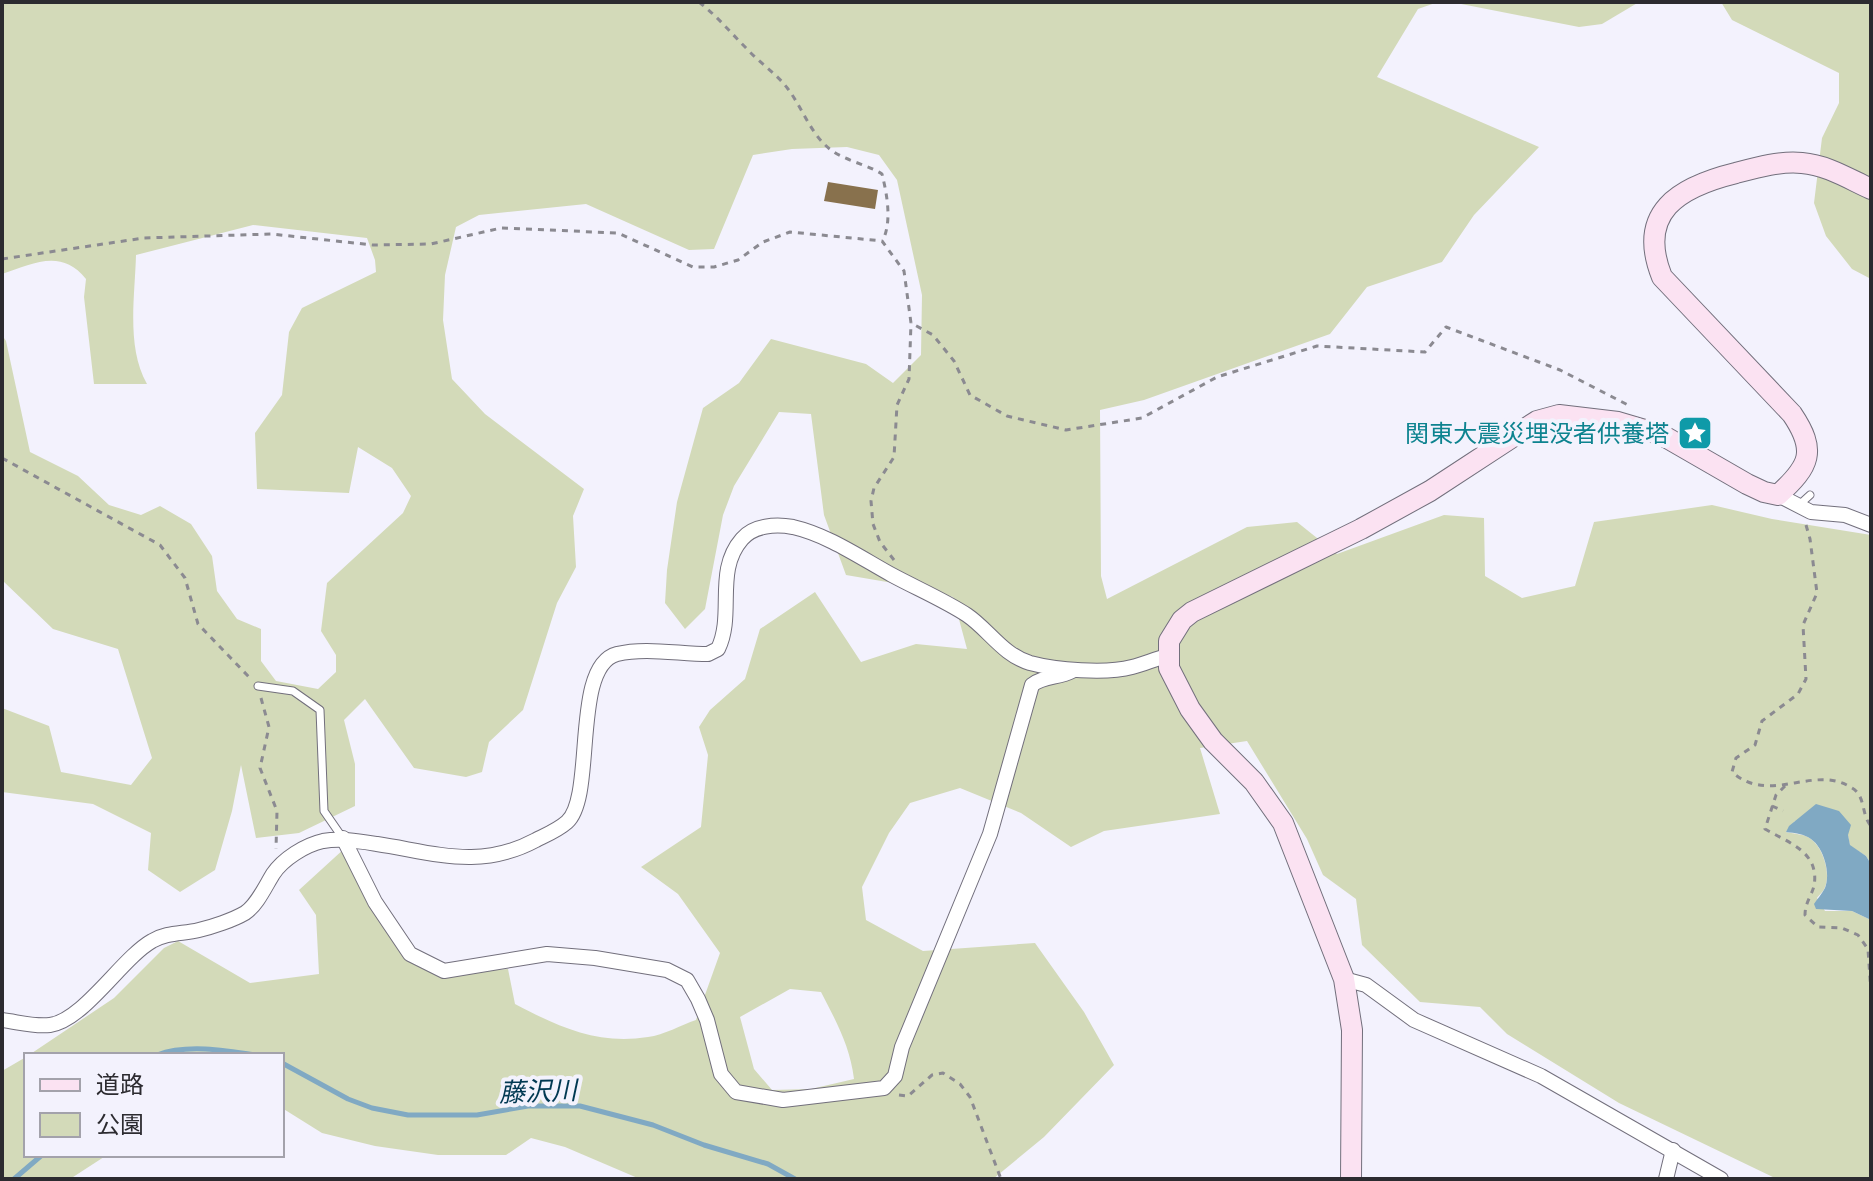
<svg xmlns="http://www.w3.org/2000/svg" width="1873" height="1181" viewBox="0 0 1873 1181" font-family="Lora,'Noto Sans JP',serif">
  <rect width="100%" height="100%" fill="#f3f2fd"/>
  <!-- green -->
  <g fill="#d3dab9" fill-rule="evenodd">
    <path d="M 2,2 L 1438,2 L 1418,9 L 1377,77 L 1539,147 L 1474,215 L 1442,262 L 1367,287 L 1330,334 L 1144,400 L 1100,410 L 1101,576 L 1107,599 L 1247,527 L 1297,522 L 1337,554 L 1444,515 L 1484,518 L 1485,576 L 1522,598 L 1575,586 L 1594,522 L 1712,505 L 1772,519 L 1871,535 L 1871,864 L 1866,856 L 1850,846 L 1848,836 L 1795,821 L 1786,832 C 1795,834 1804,834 1811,839 C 1823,848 1831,873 1825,887 C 1824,891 1820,894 1817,898 L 1825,911 L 1852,911 L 1871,920 L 1871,1179 L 1777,1179 L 1619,1103 L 1507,1034 L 1480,1007 L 1420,1002 L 1362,945 L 1356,899 L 1323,875 L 1307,839 L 1247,741 L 1200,748 L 1220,814 L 1104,831 L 1071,847 L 1021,813 L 960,788 L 910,803 L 889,833 L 862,887 L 866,920 L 923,951 L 1035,943 L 1084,1012 L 1114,1065 L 1044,1137 L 993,1179 L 640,1179 L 565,1147 L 531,1138 L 506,1155 L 438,1155 L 375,1146 L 322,1133 L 282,1108 L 282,1055 L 29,1055 L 114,998 L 164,948 L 178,941 L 250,983 L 319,974 L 316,915 L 299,890 L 345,848 L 409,962 L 446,973 L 508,969 L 515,1004 C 559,1027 597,1045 648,1037 C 664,1035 681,1025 696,1020 L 720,953 L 678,894 L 641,867 L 701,827 L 708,755 L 699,727 L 710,710 L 745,679 L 760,629 L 815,592 L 861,662 L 916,644 L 967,649 L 953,597 L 893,583 L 846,575 L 824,515 L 811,414 L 779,412 L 734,486 L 723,515 L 705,609 L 685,629 L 665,603 L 667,570 L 677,502 L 703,408 L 739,383 L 771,339 L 866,364 L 893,383 L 921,355 L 922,295 L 897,180 L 879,155 L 847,147 L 792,149 L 753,155 L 714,249 L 689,250 L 586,204 L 479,215 L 456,227 L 445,275 L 443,320 L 452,379 L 485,414 L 584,489 L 573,516 L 576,567 L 557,603 L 523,710 L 489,742 L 482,772 L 466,777 L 414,768 L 365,699 L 344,720 L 355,764 L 355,806 L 299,833 L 256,838 L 241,765 L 232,811 L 215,870 L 180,892 L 148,870 L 151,833 L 93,804 L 2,792 L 2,708 L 49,726 L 61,772 L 131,785 L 152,758 L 118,649 L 53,629 L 2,580 L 2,335 L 6,341 L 30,452 L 78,476 L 109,505 L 141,515 L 160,506 L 191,524 L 212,556 L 217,591 L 237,619 L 261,629 L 261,661 L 276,681 L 318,689 L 336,672 L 336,655 L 321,631 L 327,583 L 403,513 L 411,496 L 392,468 L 358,447 L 349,493 L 257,489 L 255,433 L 282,395 L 289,332 L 302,308 L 376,272 L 375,260 L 367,238 L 253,225 L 136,255 C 135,296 126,347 147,384 L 94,384 L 84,297 L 86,279 C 61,248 33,264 2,274 ZM 790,989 L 821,992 C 836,1021 850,1046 854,1079 L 811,1089 L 772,1090 L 754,1069 L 740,1017 Z"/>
    <polygon points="1451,2 1639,2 1602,24 1579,27"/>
    <polygon points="1721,2 1871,2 1871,279 1852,269 1826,236 1814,203 1822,138 1839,103 1839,73 1732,20"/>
    <polygon points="26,1057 26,1155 107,1155 70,1179 2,1179 2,1071"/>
  </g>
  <!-- water -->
  <path fill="#80a9c3" d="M 1816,804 L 1839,811 L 1851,825 L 1848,835 L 1850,845 L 1866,856 L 1871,864 L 1871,920 L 1852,911 L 1816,909 L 1814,904 C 1817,899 1822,894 1825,888 C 1831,874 1824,848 1811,839 C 1804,834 1795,833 1786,832 L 1789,826 Z"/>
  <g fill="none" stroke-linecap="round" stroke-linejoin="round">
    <!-- stream -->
    <g stroke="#80a9c3" stroke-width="5">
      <path d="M 157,1055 C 186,1044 224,1050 255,1055"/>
      <polyline points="282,1063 348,1099 372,1108 408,1115 477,1115 528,1106 580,1106 653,1125 704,1145 768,1164 795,1179"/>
      <polyline points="14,1179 42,1155"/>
    </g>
  </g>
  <!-- building -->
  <polygon fill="#88714d" points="828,182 878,190 875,209 824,201"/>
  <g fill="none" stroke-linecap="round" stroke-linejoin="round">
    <!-- lane casing -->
    <g stroke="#726f7c" stroke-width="9">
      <g id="lane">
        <polyline points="1799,505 1810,495"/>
        <polyline points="258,686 293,691 320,710 324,811 342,837"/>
      </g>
    </g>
    <!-- street casing -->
    <g stroke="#726f7c" stroke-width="16">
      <g id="street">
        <polyline points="1778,495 1811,512 1845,515 1871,525"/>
        <path d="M 343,838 L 375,902 L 410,954 L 444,971 L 547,954 L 595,958 L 667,970 L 687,980 L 698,999 L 707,1020 L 721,1074 L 736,1092 L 783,1100 L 884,1088 L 895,1076 L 902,1047 L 990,834 L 1032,685 C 1043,676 1059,678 1072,671"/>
        <polyline points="1344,979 1366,985 1414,1020 1541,1076 1721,1179"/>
        <path d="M 2,1020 C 18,1022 34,1027 50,1025 C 84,1020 122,958 152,941 C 167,932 183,934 199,930 C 212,927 233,920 245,913 C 257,905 265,887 273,874 C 283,859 305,845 323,841 C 341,838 358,841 377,844 C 436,853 480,870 536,840 C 546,835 558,830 567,822 C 596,796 571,666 617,654 C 645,647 679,654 708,654 L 718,649 C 735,614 714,571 742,539 C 754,525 776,524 793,527 C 828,535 861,558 892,575 C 916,588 944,600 967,615 C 989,630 1003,655 1030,663 C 1056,670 1106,674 1132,667 C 1144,664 1155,659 1167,656"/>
        <polyline points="1666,1179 1673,1150"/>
      </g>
    </g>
    <!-- secondary casing -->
    <g stroke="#726f7c" stroke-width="22">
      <path id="secondary" d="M 1351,1179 L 1352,1030 L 1344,979 L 1283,823 L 1254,782 L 1213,741 L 1190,709 L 1169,668 L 1169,641 L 1182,620 L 1192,612 L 1361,529 L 1430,491 L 1537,421 L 1559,415 L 1618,422 L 1662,435 L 1747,484 L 1764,492 L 1778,495 C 1810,466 1817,451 1792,414 L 1662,277 C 1636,212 1679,187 1736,173 C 1758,167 1779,161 1802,163 C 1827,165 1849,179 1871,189"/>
    </g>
    <!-- path -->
    <g stroke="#8b8a91" stroke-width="3" stroke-dasharray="6 6" stroke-linecap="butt">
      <path d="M 699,2 C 718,17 731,33 748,50 C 761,64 777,74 788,89 C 803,109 811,135 831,150 C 846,161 866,164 882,174 C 887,194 892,221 883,240"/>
      <polyline points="2,259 144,238 271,234 373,245 431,244 501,228 618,233 693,267 714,267 738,260 763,242 790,232 882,241 904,271 911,323 933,335 954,361 970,395 1007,416 1066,430 1142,418 1217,377 1317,346 1425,352 1446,327 1560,370 1628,405"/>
      <polyline points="2,458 160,545 185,578 198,624 250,678"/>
      <path d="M 1806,525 L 1810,539 L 1817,593 L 1803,625 L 1806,679 L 1798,694 L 1762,721 L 1755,745 L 1736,758 L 1732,772 C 1770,806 1814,763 1852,788 C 1866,796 1861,815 1871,826"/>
      <polyline points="894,560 880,542 873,524 871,501 874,488 894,457 897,405 909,379 911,323"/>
      <polyline points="261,698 269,727 260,768 277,811 276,849"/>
      <path d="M 1785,786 L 1776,795 L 1765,829 C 1789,843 1820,852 1814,886 C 1811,897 1805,903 1805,915 L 1818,927 L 1842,928 L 1858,935 L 1868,949 L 1871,993"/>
      <polyline points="1772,806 1783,811"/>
      <polyline points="899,1095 908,1096 932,1075 943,1073 960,1084 970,1097 1001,1179"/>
    </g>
    <!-- lane -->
    <use href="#lane" stroke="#fff" stroke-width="7"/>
    <!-- street -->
    <use href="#street" stroke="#fff" stroke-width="14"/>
    <!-- secondary -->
    <use href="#secondary" stroke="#fbe2f2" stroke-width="20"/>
  </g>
  <!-- icons -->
  <defs>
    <g id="sight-square" transform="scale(1.8)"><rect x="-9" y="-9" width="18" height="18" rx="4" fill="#0f9aa8" stroke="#f3f2fd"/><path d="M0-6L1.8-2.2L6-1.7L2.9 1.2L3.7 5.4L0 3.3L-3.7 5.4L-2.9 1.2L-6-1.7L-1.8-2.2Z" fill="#fff"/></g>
  </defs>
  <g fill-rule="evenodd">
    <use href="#sight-square" x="1695" y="433"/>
  </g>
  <g text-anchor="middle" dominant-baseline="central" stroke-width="8" stroke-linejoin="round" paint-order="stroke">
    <!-- culture labels -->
    <g font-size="24" fill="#0d838f" stroke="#f3f2fd" text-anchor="end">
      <text x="1669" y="433">関東大震災埋没者供養塔</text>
    </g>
    <!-- water labels -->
    <g font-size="26" font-style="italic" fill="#003852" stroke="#f3f2fd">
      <text transform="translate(538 1091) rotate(-2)">藤沢川</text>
    </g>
  </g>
  <!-- border -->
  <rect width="1873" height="1181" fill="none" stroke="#2c2b30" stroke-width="8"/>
  <!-- legend -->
  <rect x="24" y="1053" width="260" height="104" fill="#f3f2fd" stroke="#a3a2ab" stroke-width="2"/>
  <rect x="40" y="1079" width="40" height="12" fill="#fbe2f2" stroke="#a3a2ab" stroke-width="2"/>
  <text x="96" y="1093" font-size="24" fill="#2c2b30">道路</text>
  <rect x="40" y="1113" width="40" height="24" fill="#d3dab9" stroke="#a3a2ab" stroke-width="2"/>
  <text x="96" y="1133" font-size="24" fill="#2c2b30">公園</text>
</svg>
